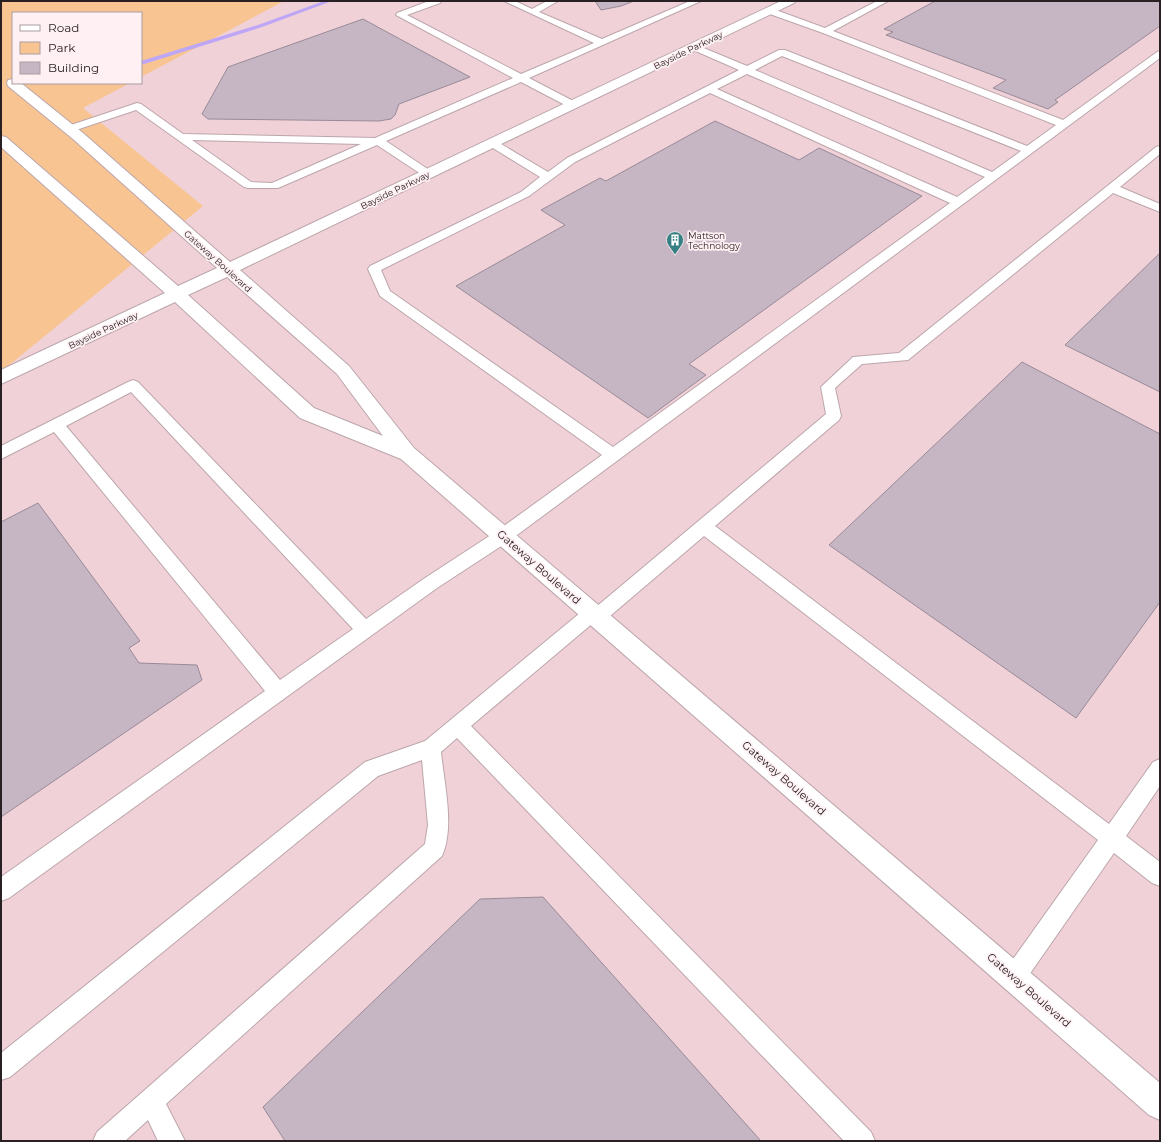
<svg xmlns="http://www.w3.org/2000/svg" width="1161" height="1142" viewBox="0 0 1161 1142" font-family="Montserrat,sans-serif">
  <rect width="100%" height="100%" fill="#f7e0e5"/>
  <!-- built -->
  <path fill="#f0d1d8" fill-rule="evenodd" d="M 1,1 L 1160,1 L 1160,1141 L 1,1141 ZM 13,13 L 141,13 L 141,83 L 13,83 Z"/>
  <!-- green -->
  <polygon fill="#f8c592" points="1,1 284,1 141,77 141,13 13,13 13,83 130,83 83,108 203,206 1,372"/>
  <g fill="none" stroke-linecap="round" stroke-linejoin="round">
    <!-- stream -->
    <polygon fill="#bca6f5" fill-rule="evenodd" points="324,1 332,1 262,27 141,65 141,61 258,25"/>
  </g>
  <!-- building -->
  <g fill="#c6b6c4" stroke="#998a97">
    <polygon points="595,1 634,1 621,6 601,10"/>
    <polygon points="935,1 1160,1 1160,26 1055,100 1058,102 1048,109 993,88 1006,80 886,35 893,32 884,29"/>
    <polygon points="363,19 470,77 399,104 395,115 391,119 379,121 208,119 202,114 228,67"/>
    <polygon points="715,121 799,160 819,148 922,196 689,364 706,375 648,418 456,286 565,225 541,210 600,178 606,181"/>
    <polygon points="1160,253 1160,392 1065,345"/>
    <polygon points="1022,362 1160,434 1160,602 1076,718 829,545"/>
    <polygon points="38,503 140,641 129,648 139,663 197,665 202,680 1,817 1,522"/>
    <polygon points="543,897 761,1141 285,1141 263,1107 480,899"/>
  </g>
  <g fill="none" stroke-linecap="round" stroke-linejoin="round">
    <!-- lane casing -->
    <g stroke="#bca6ab" stroke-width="2">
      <g id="lane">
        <path d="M 429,1 L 441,1 L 440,3 L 407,15 L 521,74 L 594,43 L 504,1 L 515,1 L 532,9 L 547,1 L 558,1 L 539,12 L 602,39 L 690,1 L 701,1 L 529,78 L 577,103 L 578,105 L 577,107 L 569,107 L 521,82 L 386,141 L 432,172 L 434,174 L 428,177 L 424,176 L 377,145 L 278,188 L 248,188 L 244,187 L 136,110 L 73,131 L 65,131 L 64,129 L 65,127 L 137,103 L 141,104 L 183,134 L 375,138 L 513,78 L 396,15 L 397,13 ZM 192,140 L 361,144 L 272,183 L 251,182 Z"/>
        <path d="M 877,1 L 888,1 L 833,31 L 1063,120 L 1157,52 L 1160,51 L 1160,58 L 509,541 L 437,588 L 9,898 L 1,901 L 1,877 L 265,691 L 54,432 L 1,459 L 1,446 L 128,382 L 133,380 L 138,382 L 366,619 L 425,578 L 497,531 L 602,455 L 380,296 L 368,269 L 370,266 L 521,192 L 540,177 L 488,145 L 487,143 L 488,141 L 496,141 L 548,172 L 567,158 L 739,70 L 691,49 L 689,47 L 691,45 L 694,44 L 747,66 L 779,50 L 785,50 L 1027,146 L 1056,125 L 823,33 L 767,13 L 766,11 L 770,8 L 773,9 L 825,28 ZM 782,56 L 1021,151 L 992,172 L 755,70 ZM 747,74 L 985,177 L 957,197 L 717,89 ZM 710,93 L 950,203 L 613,447 L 390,291 L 381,270 L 529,196 L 575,162 ZM 131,392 L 353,629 L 280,680 L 66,426 Z"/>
        <path d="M 1160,146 L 1160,154 L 1120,187 L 1160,204 L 1160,212 L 1113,193 L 908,360 L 862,364 L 835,388 L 841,416 L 839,420 L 715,526 L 1109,824 L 1153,762 L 1160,759 L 1160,786 L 1126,836 L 1160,862 L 1160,886 L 1152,883 L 1114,853 L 1022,985 L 1014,988 L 1006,985 L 1003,977 L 1006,969 L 1098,840 L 704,536 L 603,622 L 597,625 L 593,623 L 471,726 L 871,1132 L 875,1141 L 844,1141 L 457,738 L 441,752 C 444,783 455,827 442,856 L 166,1104 L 185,1141 L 158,1141 L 148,1120 L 125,1141 L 93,1141 L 97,1132 L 425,844 L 428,825 L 422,760 L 378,776 L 10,1077 L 1,1080 L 1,1053 L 365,762 L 425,741 L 586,608 L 592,606 L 596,607 L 826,414 L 821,387 L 853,357 L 899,353 L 1156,147 Z"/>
      </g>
    </g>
    <!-- secondary casing -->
    <g stroke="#bca6ab" stroke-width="2">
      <path id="secondary" d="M 781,1 L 796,1 L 794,3 L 240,270 L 349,366 L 414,448 L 1160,1083 L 1160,1120 L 1149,1115 L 401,459 L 300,418 L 175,302 L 1,384 L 1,370 L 165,293 L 1,147 L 1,136 L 6,137 L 178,286 L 217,268 L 73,139 L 8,86 L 7,83 L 8,80 L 13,79 L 13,83 L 21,83 L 83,133 L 230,262 ZM 227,277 L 337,374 L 383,436 L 314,408 L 188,295 Z"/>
    </g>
    <!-- lane -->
    <use href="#lane" fill="#fff" fill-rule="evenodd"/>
    <!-- secondary -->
    <use href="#secondary" fill="#fff" fill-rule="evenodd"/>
  </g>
  <!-- icons -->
  <defs>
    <g id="building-pin" transform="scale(0.9)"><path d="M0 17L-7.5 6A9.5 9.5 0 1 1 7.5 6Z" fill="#367f83" stroke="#fef0f3"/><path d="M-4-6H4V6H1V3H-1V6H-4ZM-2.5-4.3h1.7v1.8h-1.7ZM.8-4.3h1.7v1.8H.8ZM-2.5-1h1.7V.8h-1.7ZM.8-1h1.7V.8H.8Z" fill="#fff"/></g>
  </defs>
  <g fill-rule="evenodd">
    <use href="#building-pin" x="675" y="240"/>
  </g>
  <g text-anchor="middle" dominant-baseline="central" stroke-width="3.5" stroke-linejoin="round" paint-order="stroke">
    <!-- far-street labels -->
    <g font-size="9" fill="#292023" stroke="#fef0f3">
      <text transform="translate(688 50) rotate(-26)">Bayside Parkway</text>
      <text transform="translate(395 190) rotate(-26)">Bayside Parkway</text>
      <text transform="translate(218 261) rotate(42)">Gateway Boulevard</text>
      <text transform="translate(103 330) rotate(-25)">Bayside Parkway</text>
    </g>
    <!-- far-poi labels -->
    <g font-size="9" fill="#292023" stroke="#fef0f3" text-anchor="start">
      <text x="688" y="235">Mattson<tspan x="688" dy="10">Technology</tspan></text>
    </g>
    <!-- street labels -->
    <g font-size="11" fill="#292023" stroke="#fef0f3">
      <text transform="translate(539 567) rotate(41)">Gateway Boulevard</text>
      <text transform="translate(784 778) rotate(41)">Gateway Boulevard</text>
      <text transform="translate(1029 990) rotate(41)">Gateway Boulevard</text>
    </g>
  </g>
  <!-- border -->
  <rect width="1161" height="1142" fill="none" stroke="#292023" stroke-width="4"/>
  <!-- legend -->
  <rect x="12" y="12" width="130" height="72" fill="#fef0f3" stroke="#a99da0"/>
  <rect x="20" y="25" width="20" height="6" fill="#ffffff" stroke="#a99da0"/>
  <text x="48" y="32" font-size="12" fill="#292023">Road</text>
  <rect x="20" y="42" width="20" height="12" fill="#f8c592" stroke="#a99da0"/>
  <text x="48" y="52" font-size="12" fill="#292023">Park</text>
  <rect x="20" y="62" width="20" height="12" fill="#c6b6c4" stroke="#a99da0"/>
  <text x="48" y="72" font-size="12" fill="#292023">Building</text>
</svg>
